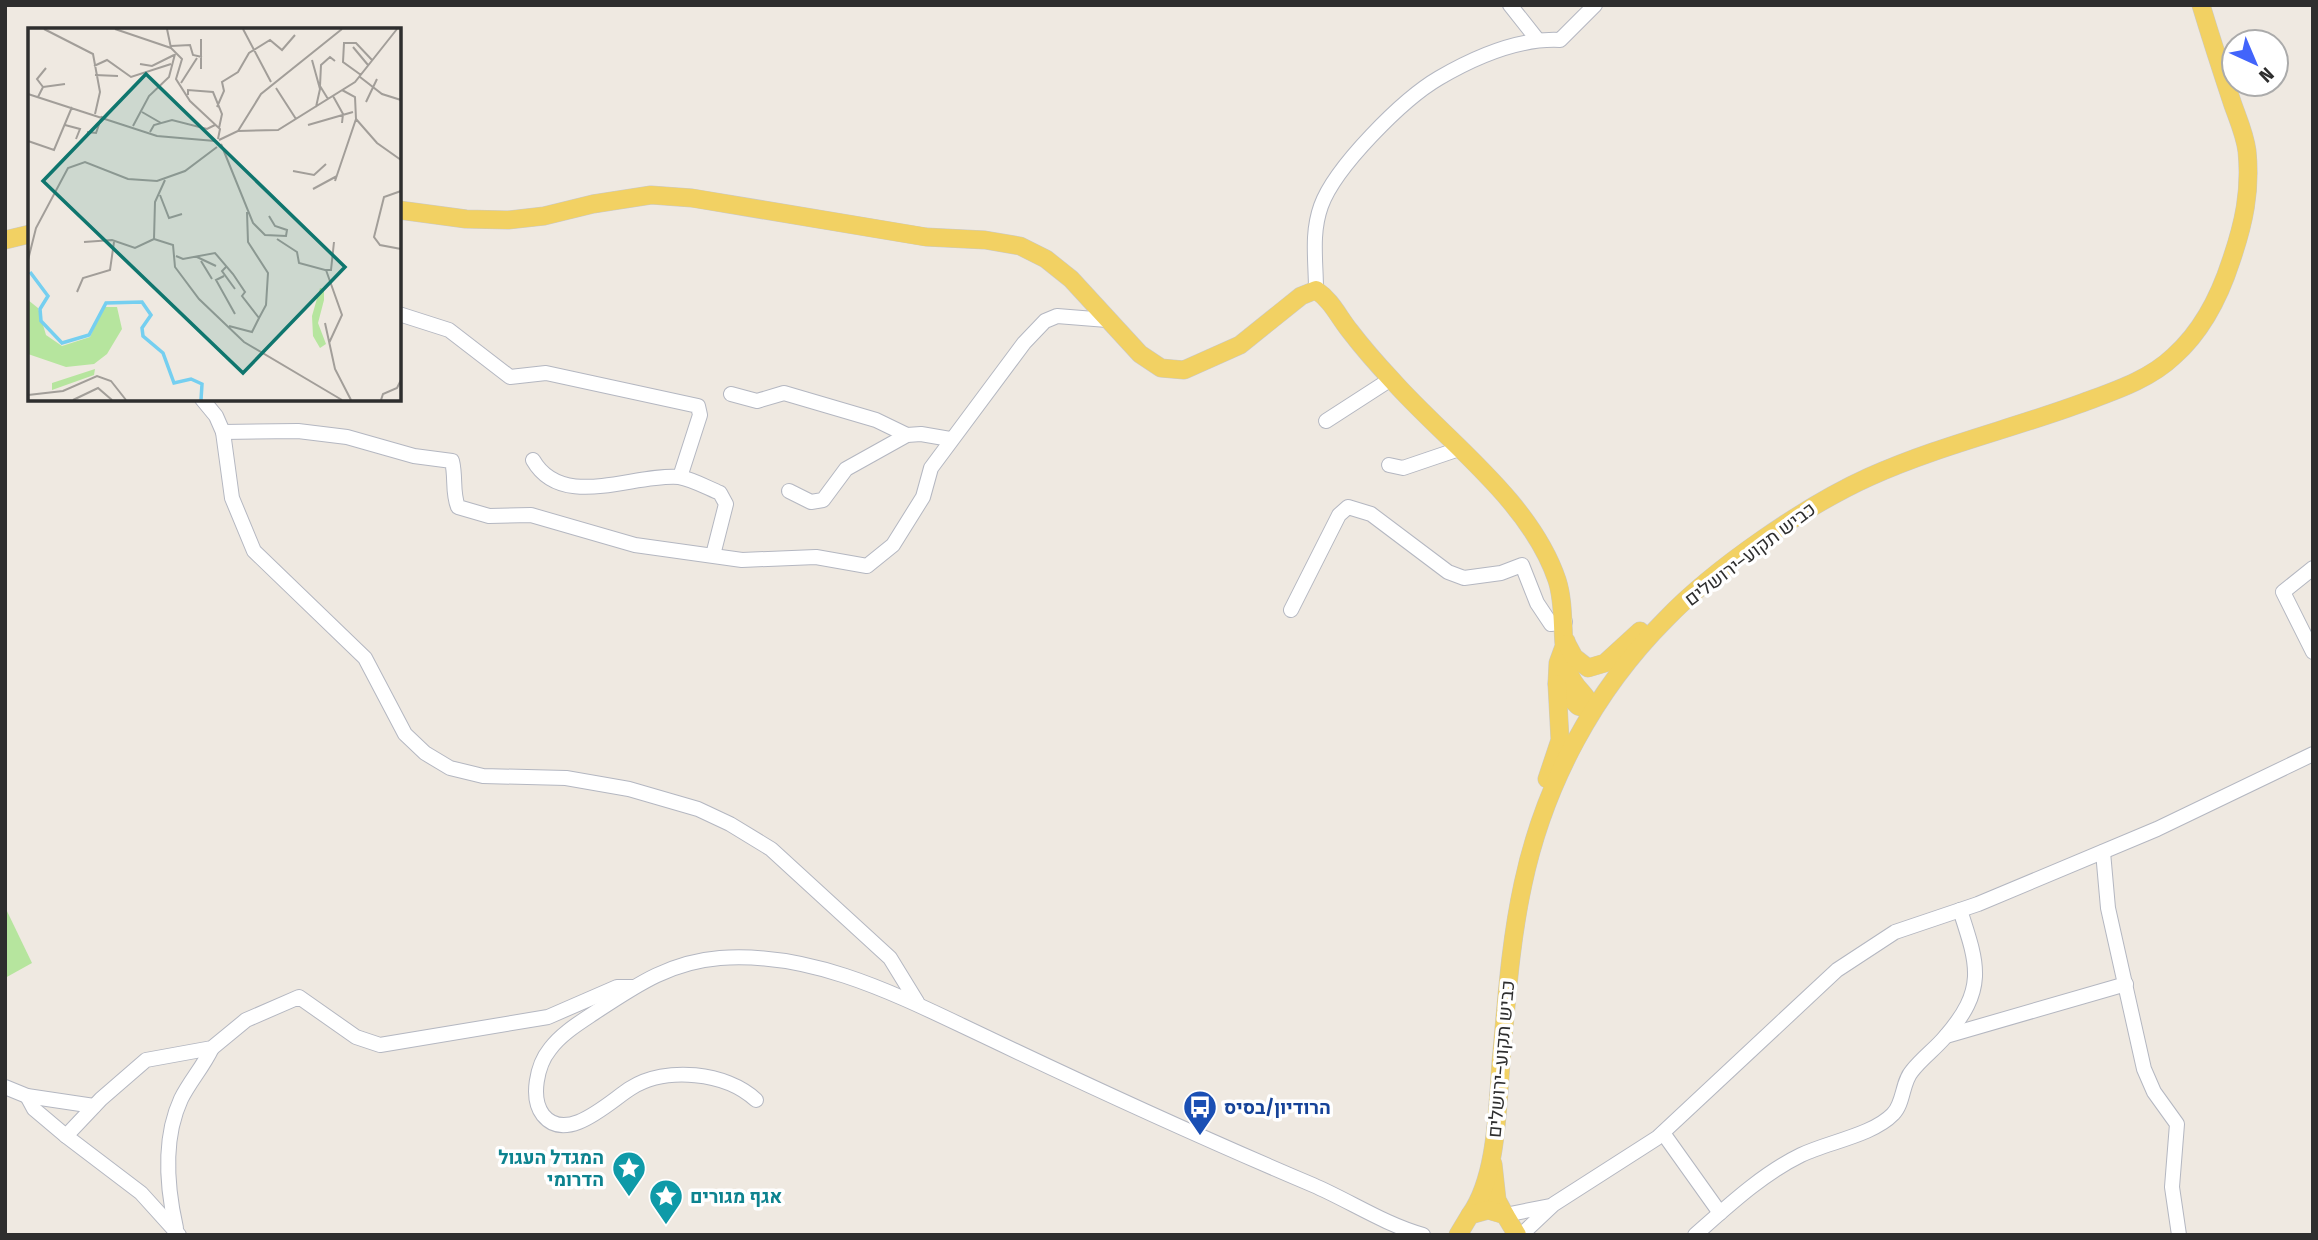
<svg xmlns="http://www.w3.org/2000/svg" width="2318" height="1240" viewBox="0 0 2318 1240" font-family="'Fira Sans Condensed',Heebo,sans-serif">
  <rect width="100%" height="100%" fill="#efe9e1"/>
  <!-- green -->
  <polygon fill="#b6e59e" points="5,907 32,963 5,978"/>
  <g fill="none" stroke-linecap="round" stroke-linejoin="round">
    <!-- minor casing -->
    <g stroke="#b4b7c1" stroke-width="16">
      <g id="minor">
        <polyline points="1510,5 1537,39"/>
        <path d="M 1316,290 C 1316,261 1311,234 1321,206 C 1335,167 1403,99 1439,78 C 1475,57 1519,38 1560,40 L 1595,5"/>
        <polyline points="399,314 449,330 510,377 546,373 698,406 700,415 680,477"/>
        <polyline points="731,394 757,401 784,393 876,420 907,435"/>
        <path d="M 202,399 L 216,416 L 223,432 L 298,431 L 347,437 L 414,456 L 452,461 C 456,477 452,492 458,507 L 489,516 L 531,515 L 635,545 L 742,560 L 816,557 L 867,566 L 893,545 L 923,497 L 931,468 L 1024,343 L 1045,321 L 1057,316 L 1107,320"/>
        <polyline points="1326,421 1391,379"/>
        <polyline points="223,432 232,498 254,551 365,658 405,734 425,753 450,768 483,776 566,778 629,789 698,809 730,824 771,849 890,958 917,1002"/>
        <path d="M 533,460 C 562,511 634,473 679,477 C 692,479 708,488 720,493 L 726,504 L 713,555"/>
        <polyline points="1389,465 1403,468 1459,449"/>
        <polyline points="789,491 811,502 823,500 846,469 907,435 921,434 950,439"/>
        <polyline points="2313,568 2283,592 2313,652"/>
        <polyline points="1291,610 1339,515 1348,507 1371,514 1448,572 1464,578 1501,573 1522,565 1537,603 1551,624 1565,622"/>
        <polyline points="2103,852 2108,908 2144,1069 2154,1092 2177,1124 2172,1187 2179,1235"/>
        <polyline points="1946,1036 2126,984"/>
        <polyline points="5,1087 27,1096 94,1106"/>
        <polyline points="27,1096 34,1109 66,1136"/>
        <path d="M 756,1100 C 726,1072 666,1066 631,1088 C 611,1100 567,1145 543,1115 C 530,1098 537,1065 550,1049 C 561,1034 579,1023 594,1013 C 635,986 669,962 720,958 C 815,951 901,997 984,1036 C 1093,1088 1202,1138 1313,1185 C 1350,1201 1384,1224 1423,1235"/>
        <polyline points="1663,1133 1720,1213"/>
        <polyline points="1505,1215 1550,1206"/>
        <path d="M 176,1228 C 167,1188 163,1138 181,1099 C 190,1081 203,1067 212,1048"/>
        <polyline points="179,1235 141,1193 66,1136 101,1099 146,1060 212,1048 246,1020 299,997 356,1037 380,1045 548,1017 617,987 633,987"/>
        <polyline points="1521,1235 1554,1204 1657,1138 1837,970 1895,932 1978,904 2157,829 2313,754"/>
        <path d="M 1695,1235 C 1728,1206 1762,1174 1801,1155 C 1828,1142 1873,1135 1893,1114 C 1904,1103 1902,1082 1912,1071 C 1922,1058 1935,1049 1945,1037 C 1987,989 1978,965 1960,910"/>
      </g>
    </g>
    <!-- major casing -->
    <g stroke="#c9c9c9" stroke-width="19">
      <g id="major">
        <path d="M 399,210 L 466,219 L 508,220 L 544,216 L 593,204 L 651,195 L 692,198 L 926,237 L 985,240 L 1020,246 L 1046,259 L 1071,279 L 1140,354 L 1161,368 L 1184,370 L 1240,345 L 1301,296 L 1316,290 C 1332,301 1338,316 1350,331 C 1363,348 1377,364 1392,380 C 1446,441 1530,500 1557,580 C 1567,611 1559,646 1570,675 C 1575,689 1588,694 1592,710 L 1578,706 L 1557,684 L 1558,663 L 1566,641"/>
        <polyline points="5,240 30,234"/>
        <polyline points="1567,644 1574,657 1588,668 1605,663 1640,631"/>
        <polyline points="1547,779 1560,740 1557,684"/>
        <polyline points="1493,1164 1497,1200 1505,1215"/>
        <path d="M 1470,1215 C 1499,1174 1497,1100 1502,1051 C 1507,995 1511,939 1523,884 C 1544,785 1594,691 1666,619 C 1715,568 1805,506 1869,477 C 1938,446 2011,429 2082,403 C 2114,391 2149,380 2174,356 C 2202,331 2220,295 2231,261 C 2244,223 2251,191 2247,151 C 2245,135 2238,119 2233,105 C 2222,72 2211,38 2201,5"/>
        <polyline points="1458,1235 1470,1215 1488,1210 1505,1215 1517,1235"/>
      </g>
    </g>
    <!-- minor -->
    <use href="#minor" stroke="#fff" stroke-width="14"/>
    <!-- major -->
    <use href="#major" stroke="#f2d163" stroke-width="18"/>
  </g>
  <!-- icons -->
  <defs>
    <g id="bus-pin" transform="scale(1.75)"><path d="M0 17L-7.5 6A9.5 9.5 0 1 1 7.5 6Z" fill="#1a4fb4" stroke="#fff"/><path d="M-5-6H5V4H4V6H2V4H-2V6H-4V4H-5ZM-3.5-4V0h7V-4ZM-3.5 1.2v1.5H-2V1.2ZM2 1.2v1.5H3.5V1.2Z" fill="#fff"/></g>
    <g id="sight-pin" transform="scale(1.75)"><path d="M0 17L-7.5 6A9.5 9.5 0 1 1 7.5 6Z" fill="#0f9aa8" stroke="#fff"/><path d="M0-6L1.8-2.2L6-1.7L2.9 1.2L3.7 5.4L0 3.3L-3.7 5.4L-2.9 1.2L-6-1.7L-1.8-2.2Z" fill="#fff"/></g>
  </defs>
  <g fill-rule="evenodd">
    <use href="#bus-pin" x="1200" y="1107"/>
    <use href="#sight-pin" x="629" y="1168"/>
    <use href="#sight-pin" x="666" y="1196"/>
  </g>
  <g text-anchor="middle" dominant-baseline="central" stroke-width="7" stroke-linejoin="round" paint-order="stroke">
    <!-- street labels -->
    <g font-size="19" fill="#2e2e2e" stroke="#fff">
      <text transform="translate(1750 554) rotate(-37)">כביש תקוע–ירושלים</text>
      <text transform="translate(1501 1059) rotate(-85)">כביש תקוע–ירושלים</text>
    </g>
    <!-- transit labels -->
    <g font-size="19" font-weight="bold" fill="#164399" stroke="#fff" text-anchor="start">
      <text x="1224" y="1107">הרודיון/בסיס</text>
    </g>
    <!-- culture labels -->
    <g font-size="19" font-weight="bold" fill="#0d838f" stroke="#fff" text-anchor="end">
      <text x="604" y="1157">המגדל העגול<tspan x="604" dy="22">הדרומי</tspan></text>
      <text x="690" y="1196" text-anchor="start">אגף מגורים</text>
    </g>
  </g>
  <!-- overview -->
  <g transform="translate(28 28)">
    <rect width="373" height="373" fill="#efe9e1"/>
    <path d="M 292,260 L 296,261 L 296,272 L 290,295 L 298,316 L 292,320 L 285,308 L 284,288 ZM 0,272 L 10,280 L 18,307 L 34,318 L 62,309 L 76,279 L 89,279 L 94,301 L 79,326 L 66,336 L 38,339 L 0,326 ZM 67,341 L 66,347 L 24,362 L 24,355 Z" fill="#b6e59e"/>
    <path fill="none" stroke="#75cff0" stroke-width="3.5" d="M 2,244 L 20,268 L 12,281 L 13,293 L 34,315 L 61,307 L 78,275 L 114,274 L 123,287 L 114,300 L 115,308 L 135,325 L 146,355 L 163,351 L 174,356 L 173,372"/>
    <path fill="none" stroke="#a29e99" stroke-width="2" d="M 16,1 L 65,26 L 72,64 L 67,86M 87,1 L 143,20M 139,1 L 143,20 L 154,31 L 148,51 L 162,73 L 192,101 L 190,111M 215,1 L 243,54M 173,11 L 173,41M 143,18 L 162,17 L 165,27 L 174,29M 325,19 L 340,37M 284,32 L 292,61 L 288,79M 112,36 L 124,38 L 146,27M 66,38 L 79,32 L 103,49 L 143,36M 67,47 L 90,48M 333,47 L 315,34 L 316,15 L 328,15 L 344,32M 332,49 L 354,66 L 373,72M 153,55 L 169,30M 15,59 L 37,56M 248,60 L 268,91M 314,62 L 327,69 L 328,91 L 349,115 L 373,132M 0,66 L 129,108 L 187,113M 160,67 L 160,62 L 185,64 L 194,86 L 191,100M 305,68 L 315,86 L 314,95M 10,69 L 15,59 L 9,51 L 18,40M 300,71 L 292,58 L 293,37 L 302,29 L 307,33M 338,74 L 349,51M 189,79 L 196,63 L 194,54 L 210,44 L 221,25 L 242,12 L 254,22 L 267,7M 114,84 L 133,95M 37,97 L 52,101 L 48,111M 280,97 L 325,84M 105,98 L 121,68 L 141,49 L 147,26M 210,103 L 250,102 L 327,54 L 369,1M 59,104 L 68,105 L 74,88M 122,104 L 126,97 L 144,92 L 179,101 L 187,97M 191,112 L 210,103 L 233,66 L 314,1M 0,113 L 26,122 L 44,79M 193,116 L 225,195 L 237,207 L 258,208 L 259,202 L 247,198 L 241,188M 265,143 L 286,147 L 298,136M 137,152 L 127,174 L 126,211 L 145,217 L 147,239 L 171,271 L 216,314 L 314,372M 307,153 L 328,91M 285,161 L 309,148M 373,163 L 356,169 L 346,209 L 352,217 L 373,221M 132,167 L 141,190 L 154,186M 219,184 L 220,214 L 240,245 L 238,277 L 231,290M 249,211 L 269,224 L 271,235 L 297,242 L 303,242 L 306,214M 56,214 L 84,212 L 107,220 L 126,211M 148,228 L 155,231 L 187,225 L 205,246 L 217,264 L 214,268 L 231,290 L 224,304 L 201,298M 169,229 L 188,238M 0,232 L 8,200 L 40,140 L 57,134 L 100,151 L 129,153 L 157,143 L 189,119M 173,233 L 184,251M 199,238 L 194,243 L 207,261M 298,242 L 314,287 L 301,315M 196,248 L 188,252 L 207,286M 49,264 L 55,250 L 82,242 L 86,214M 297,295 L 307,341 L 323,372M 0,367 L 35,363 L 69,348 L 83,353 L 98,372M 45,372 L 70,360 L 84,372M 353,372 L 355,366 L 369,360 L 373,352"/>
    <path fill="#0f766e" fill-opacity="0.15" stroke="#0f766e" stroke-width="3.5" d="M 118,46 L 317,239 L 215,345 L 15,153 Z"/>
    <rect width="373" height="373" fill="none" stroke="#2e2e2e" stroke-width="3.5"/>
  </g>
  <!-- border -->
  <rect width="2318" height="1240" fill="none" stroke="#2e2e2e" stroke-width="14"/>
  <!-- north arrow -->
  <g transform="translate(2255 63) rotate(136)"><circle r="33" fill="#ffffff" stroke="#ababab" stroke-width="2"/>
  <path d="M0-5L12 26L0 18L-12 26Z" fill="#4264fb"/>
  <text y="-10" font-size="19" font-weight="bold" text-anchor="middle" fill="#2e2e2e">N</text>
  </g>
</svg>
